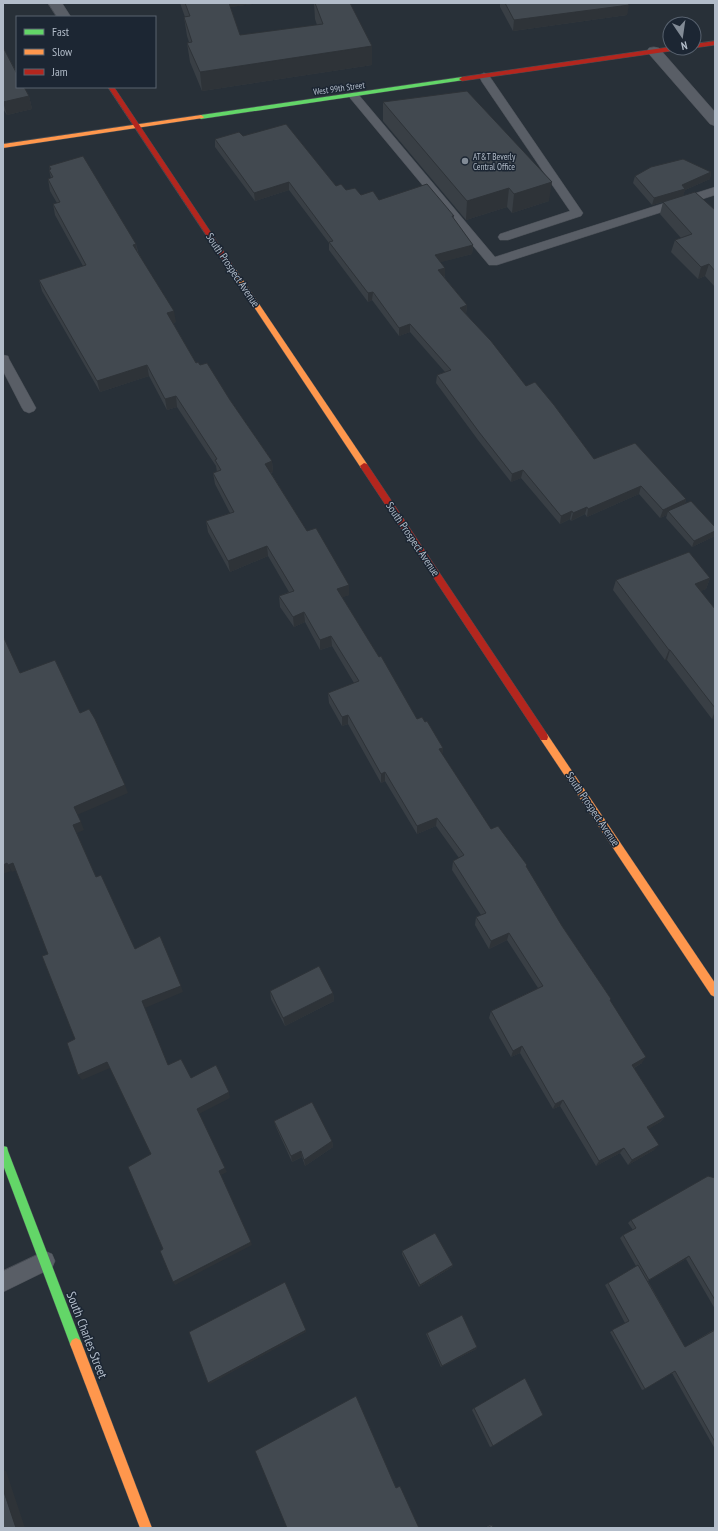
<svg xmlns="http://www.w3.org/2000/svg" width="718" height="1531" viewBox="0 0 718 1531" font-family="'PT Sans Narrow',sans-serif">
  <rect width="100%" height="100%" fill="#283038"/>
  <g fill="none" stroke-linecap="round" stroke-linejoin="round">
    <!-- lane casing -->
    <g stroke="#474c53" stroke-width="1">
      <g id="lane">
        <polygon points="484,73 488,74 583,213 581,216 508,240 500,240 498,237 500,234 570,211 482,82 479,76"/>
        <polygon points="354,93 358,94 495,257 715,187 715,195 497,265 489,265 350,98 349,96"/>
        <polygon points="3,355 8,356 9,359 36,408 34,411 29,413 24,411 22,408 3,371"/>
        <polygon points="45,1251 52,1254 55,1261 52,1268 3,1292 3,1271"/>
      </g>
    </g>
    <!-- street casing -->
    <g stroke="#474c53" stroke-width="1">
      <g id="street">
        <polygon points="48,3 62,3 71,17 57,17"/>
        <polygon points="654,47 659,48 715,112 715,126 710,124 649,54 647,51 649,48"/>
      </g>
    </g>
    <!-- fast casing -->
    <g stroke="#474c53" stroke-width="1">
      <g id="fast">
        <polygon points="462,77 464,78 464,80 201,119 198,117 201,115"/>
        <polygon points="3,1146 7,1147 8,1151 82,1344 80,1348 76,1350 72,1348 70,1344 3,1165"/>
      </g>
    </g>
    <!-- slow casing -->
    <g stroke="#474c53" stroke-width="1">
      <g id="slow">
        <polygon points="201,115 204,117 203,118 3,148 3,144"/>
        <polygon points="228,264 232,264 367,464 367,468 361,468 228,268"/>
        <polygon points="544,733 547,734 715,983 715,997 711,995 541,740 540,737 541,734"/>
        <polygon points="76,1338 80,1340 82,1344 152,1528 140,1528 70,1344 72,1340"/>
      </g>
    </g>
    <!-- jam casing -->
    <g stroke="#474c53" stroke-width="1">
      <g id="jam">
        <polygon points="715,41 715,45 694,48 694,44"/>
        <polygon points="670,47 681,48 678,50 462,81 459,79 462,77"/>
        <polygon points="108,87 114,87 232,264 232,268 228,268"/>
        <polygon points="364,463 367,464 547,734 548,737 547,740 541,740 361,468 360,466"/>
      </g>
    </g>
    <!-- lane -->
    <use href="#lane" fill="#595e66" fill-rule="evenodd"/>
    <!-- street -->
    <use href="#street" fill="#595e66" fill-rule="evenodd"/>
    <!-- fast -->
    <use href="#fast" fill="#63d668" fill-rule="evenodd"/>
    <!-- slow -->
    <use href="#slow" fill="#ff974d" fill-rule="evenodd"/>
    <!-- jam -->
    <use href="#jam" fill="#b3261e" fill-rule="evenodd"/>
  </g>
  <!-- wall -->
  <g fill="#393f45">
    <polygon points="180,3 260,3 230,7 240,35 317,25 315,19 314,3 315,3 372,65 202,91 190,62 187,43 189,42 187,36 184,17 185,17"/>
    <polygon points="500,3 628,3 627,15 513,31 500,7"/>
    <polygon points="3,47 29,96 32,109 7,115 3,109"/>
    <polygon points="383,102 549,201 512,213 507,207 466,220 383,121"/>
    <polygon points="243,136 336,186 346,190 379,200 454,216 453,219 473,245 472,254 440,262 445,268 445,276 444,277 467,305 466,314 526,386 594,459 686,499 685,504 715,536 692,547 666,518 667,515 660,518 639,494 587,517 585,514 571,521 570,519 560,524 521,478 511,482 478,440 436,383 437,375 445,372 410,332 399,336 372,300 368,302 329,250 329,243 289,190 255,201 215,147 215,139"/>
    <polygon points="49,166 136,244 138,252 176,322 173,323 196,363 200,365 230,400 272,461 273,472 271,473 307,531 349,585 349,595 342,597 417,719 443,748 442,754 491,829 526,868 562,926 611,999 610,1001 642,1063 634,1068 665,1117 660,1122 648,1129 654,1150 628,1165 620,1153 596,1166 560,1106 553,1109 520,1053 511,1057 489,1018 491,1011 538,988 507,940 489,949 475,925 476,917 481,915 452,870 453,861 459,858 436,826 417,834 385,781 381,783 348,724 342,726 329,703 328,693 354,683 332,646 320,650 305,622 294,627 280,607 279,596 289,592 268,556 230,572 208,532 206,521 230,513 215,484 213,473 217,472 216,466 177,407 167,410 149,376 100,392 42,291 39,280 83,266 55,215 53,204 57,203 50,191 48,179 51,178 49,170 50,170"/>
    <polygon points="711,172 710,179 685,190 683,195 715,210 715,287 705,276 698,279 671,252 675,240 681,238 660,214 663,202 652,205 633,183 635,176"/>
    <polygon points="710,578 706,589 700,591 715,609 715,720 714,718 712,719 667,660 665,660 613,590 616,580"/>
    <polygon points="270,991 333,993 334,1001 285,1026 271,999"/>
    <polygon points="274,1121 332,1141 333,1147 305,1166 302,1157 292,1162 276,1127"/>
    <polygon points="715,1178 715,1309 686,1259 648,1281 685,1347 715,1329 715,1449 672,1373 645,1389 642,1390 610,1332 625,1323 605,1285 608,1283 636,1266 620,1238 623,1235 633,1230 628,1223 631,1220"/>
    <polygon points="402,1251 453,1265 452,1267 419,1287 402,1254"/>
    <polygon points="427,1333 477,1347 476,1349 441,1367 426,1334"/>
    <polygon points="474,1408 493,1446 490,1447 472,1410"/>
    <polygon points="490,1525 492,1525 493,1528 485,1528"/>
  </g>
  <!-- shaded-wall -->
  <g fill="#2e3338">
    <polygon points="225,3 260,3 225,8"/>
    <polygon points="629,5 627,15 513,31 514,20"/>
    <polygon points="372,46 372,65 202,91 200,72"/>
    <polygon points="29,96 32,109 7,115 3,102"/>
    <polygon points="711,172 710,179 685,190 683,196 652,205 654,198 682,185"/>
    <polygon points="289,182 289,190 255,201 254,193"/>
    <polygon points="552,182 549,201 512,213 514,194"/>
    <polygon points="509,188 507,207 466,220 467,201"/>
    <polygon points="3,231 4,239 3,239"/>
    <polygon points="136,244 138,256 133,245"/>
    <polygon points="473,245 472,254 434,264 435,255"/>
    <polygon points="709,264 705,276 698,279 701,267"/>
    <polygon points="445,268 445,276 438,278 438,270"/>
    <polygon points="373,292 372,300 368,302 368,293"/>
    <polygon points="467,305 466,314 459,316 460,308"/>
    <polygon points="174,311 176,322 169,325 167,313"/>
    <polygon points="410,324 410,332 399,336 399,328"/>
    <polygon points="147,365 149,376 100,392 97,381"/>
    <polygon points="176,396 177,407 167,410 165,399"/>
    <polygon points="272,461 273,472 266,474 265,464"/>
    <polygon points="523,470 521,478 511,482 512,474"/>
    <polygon points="641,486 639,494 587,517 588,509"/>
    <polygon points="686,499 684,507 668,511 667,515 660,518 663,510"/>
    <polygon points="587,507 585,514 571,521 573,513"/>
    <polygon points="572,511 570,519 560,524 561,516"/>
    <polygon points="715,531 715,536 692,547 694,541"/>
    <polygon points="267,546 268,556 230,572 228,561"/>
    <polygon points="710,578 706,589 691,595 695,584"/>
    <polygon points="349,585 349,595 338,599 337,589"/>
    <polygon points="304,612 305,622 294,627 293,617"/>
    <polygon points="331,636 332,646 320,650 320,640"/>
    <polygon points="669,650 670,650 667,660 665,660"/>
    <polygon points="715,711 715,715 714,718 712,719"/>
    <polygon points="348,715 348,724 342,726 342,717"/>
    <polygon points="443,748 442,757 439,749"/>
    <polygon points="385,772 385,781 381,783 381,774"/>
    <polygon points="125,785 128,793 77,815 74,807"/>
    <polygon points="437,818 436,826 417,834 417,826"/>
    <polygon points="81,822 84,830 77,833 73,825"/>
    <polygon points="7,863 11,871 3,874 3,865"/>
    <polygon points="13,863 17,870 12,872 8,865"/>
    <polygon points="509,933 507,940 489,949 491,941"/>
    <polygon points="181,986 183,992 145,1008 142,1001"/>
    <polygon points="333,993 334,1001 285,1026 283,1018"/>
    <polygon points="522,1046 520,1053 511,1057 513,1051"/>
    <polygon points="646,1057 642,1063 628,1071 632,1065"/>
    <polygon points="107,1062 110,1068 82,1080 78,1075"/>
    <polygon points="229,1092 230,1098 199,1114 197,1109"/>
    <polygon points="563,1100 560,1106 553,1109 555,1104"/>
    <polygon points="665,1117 660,1122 643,1133 647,1127"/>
    <polygon points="332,1141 333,1147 305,1166 304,1160"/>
    <polygon points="659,1145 654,1150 628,1165 632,1160"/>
    <polygon points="624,1148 620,1153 596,1166 599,1161"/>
    <polygon points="301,1151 302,1157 292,1162 291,1156"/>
    <polygon points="225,1168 227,1172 221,1175 219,1171"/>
    <polygon points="251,1242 252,1245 175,1285 173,1282"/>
    <polygon points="689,1256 686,1259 646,1282 649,1280"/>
    <polygon points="453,1265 452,1267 419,1287 420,1285"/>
    <polygon points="306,1330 306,1332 210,1384 208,1383"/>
    <polygon points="477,1347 476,1349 441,1367 442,1366"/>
    <polygon points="3,1470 6,1471 25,1528 16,1528 3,1489"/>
  </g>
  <!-- building -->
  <g fill="#424950" stroke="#2e3338">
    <polygon points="185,3 229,3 240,35 323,24 315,3 350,3 372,46 200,72 187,43 192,42 184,17 190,16"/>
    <polygon points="505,3 628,3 629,5 514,20"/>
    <polygon points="3,47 17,74 17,87 24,87 29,96 3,102"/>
    <polygon points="467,91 552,182 514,194 509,188 467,201 383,102"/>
    <polygon points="286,124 336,186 341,184 346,190 355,188 361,195 373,191 379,200 427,184 454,216 452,216 473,245 435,255 445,268 438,270 467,305 460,308 491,341 526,386 535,382 554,405 594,459 635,443 686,499 663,510 641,486 588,509 587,507 573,513 572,511 561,516 523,470 512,474 479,432 437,375 451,370 410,324 399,328 373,292 368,293 329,242 333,241 289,182 254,193 215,139 239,132 243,136"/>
    <polygon points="83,156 136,244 133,245 174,311 167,313 196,363 198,362 200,365 207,363 230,400 272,461 265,464 307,531 316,528 349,585 337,589 379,657 381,656 417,719 422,717 425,722 427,721 443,748 439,749 491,829 498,826 527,865 526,866 562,926 611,999 610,1000 646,1057 632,1065 665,1117 647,1127 659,1145 632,1160 624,1148 599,1161 563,1100 555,1104 522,1046 513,1051 491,1011 543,986 509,933 491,941 476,917 486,913 453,861 464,855 437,818 417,826 385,772 381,774 348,715 342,717 328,693 359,681 331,636 320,640 304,612 293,617 279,596 294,591 267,546 228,561 206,521 234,512 213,473 221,470 215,460 217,459 176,396 165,399 147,365 97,381 39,280 86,265 53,204 60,202 48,179 53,177 49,170 51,169 49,166"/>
    <polygon points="683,159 711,172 682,185 685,189 654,198 635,176 651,167"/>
    <polygon points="695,192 715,210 715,271 709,264 701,267 675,240 692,234 663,202"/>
    <polygon points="691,501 715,527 715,531 694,541 668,511"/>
    <polygon points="689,552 710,578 695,584 715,609 715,708 670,650 669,650 616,580"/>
    <polygon points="4,638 20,673 55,660 80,713 89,709 95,719 125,785 74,807 81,822 73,825 96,877 101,875 135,949 160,936 181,986 142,1001 168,1065 181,1059 191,1078 216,1065 229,1092 197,1109 225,1168 219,1171 251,1242 173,1282 160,1251 163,1249 128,1167 151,1154 107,1062 78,1075 67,1043 75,1039 42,956 48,954 13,863 8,865 7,863 3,865 3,639"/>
    <polygon points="319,966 333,993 283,1018 270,991"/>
    <polygon points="312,1102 332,1141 304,1160 301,1151 291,1156 274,1121"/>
    <polygon points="708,1176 715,1178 715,1300 689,1256 649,1280 623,1235 636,1228 631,1220"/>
    <polygon points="435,1233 453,1265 420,1285 402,1251"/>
    <polygon points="638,1265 685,1347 715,1330 715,1442 675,1371 645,1389 612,1330 629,1321 608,1283"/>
    <polygon points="285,1282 306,1330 208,1383 189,1332"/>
    <polygon points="462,1315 477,1347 442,1366 427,1333"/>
    <polygon points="525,1378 543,1415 493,1446 474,1408"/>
    <polygon points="356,1396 396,1488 400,1486 419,1528 287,1528 255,1451"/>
    <polygon points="3,1489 16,1528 3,1528"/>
    <polygon points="492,1525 493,1528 487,1528"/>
  </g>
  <!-- markers -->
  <circle fill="#828b96" stroke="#1c2633" stroke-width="1.5" cx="465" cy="161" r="4"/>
  <g text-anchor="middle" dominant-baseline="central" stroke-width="3" stroke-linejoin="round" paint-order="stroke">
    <!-- far-street labels -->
    <g font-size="9" fill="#b2bcc9" stroke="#1c2633">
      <text transform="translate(339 88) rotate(-8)">West 99th Street</text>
    </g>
    <!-- far-poi labels -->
    <g font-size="9" fill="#b2bcc9" stroke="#1c2633" text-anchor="start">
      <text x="473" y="156">AT&amp;T Beverly<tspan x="473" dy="10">Central Office</tspan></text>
    </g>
    <!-- street labels -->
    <g font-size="11" fill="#b2bcc9" stroke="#1c2633">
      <text transform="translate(233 270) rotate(56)">South Prospect Avenue</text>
      <text transform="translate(413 539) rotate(56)">South Prospect Avenue</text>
      <text transform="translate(593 809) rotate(56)">South Prospect Avenue</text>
    </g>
    <!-- near-street labels -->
    <g font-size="13" fill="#b2bcc9" stroke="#1c2633">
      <text transform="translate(87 1335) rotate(69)">South Charles Street</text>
    </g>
  </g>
  <!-- border -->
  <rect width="718" height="1531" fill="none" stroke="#b2bcc9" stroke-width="8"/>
  <!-- legend -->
  <rect x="16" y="16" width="140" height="72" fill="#1c2633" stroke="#58626f"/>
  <rect x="24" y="29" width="20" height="6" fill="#63d668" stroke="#58626f"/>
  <text x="52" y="36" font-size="12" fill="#b2bcc9">Fast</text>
  <rect x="24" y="49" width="20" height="6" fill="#ff974d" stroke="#58626f"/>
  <text x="52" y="56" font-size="12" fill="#b2bcc9">Slow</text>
  <rect x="24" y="69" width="20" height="6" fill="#b3261e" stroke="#58626f"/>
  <text x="52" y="76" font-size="12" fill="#b2bcc9">Jam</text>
  <!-- north arrow -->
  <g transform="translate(682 36) rotate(167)"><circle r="19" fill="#1c2633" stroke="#58626f"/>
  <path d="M0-3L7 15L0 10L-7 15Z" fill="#828b96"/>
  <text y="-6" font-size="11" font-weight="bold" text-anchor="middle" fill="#b2bcc9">N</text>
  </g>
</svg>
